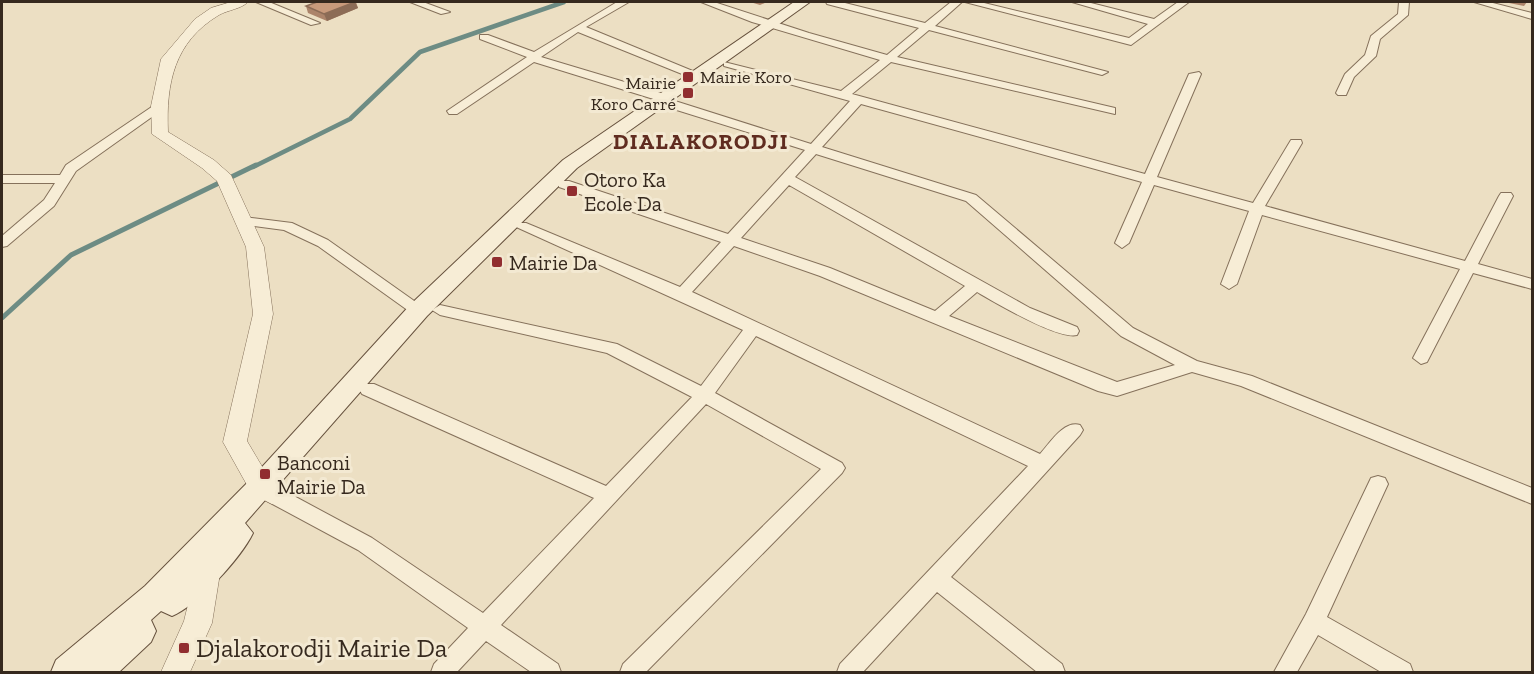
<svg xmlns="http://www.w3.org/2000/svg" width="1534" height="674" viewBox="0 0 1534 674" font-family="'Zilla Slab',serif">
  <rect width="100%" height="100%" fill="#ecdfc3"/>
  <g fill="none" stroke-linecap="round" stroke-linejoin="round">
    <!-- stream-far1 -->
    <polyline stroke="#6d8c84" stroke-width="4.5" points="253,167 350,119 420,52 564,2"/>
    <!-- stream -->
    <polyline stroke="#6d8c84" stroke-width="5" points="2,318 71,255 256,165"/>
    <!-- minor casing -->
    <g stroke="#85715b" stroke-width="2">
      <g id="minor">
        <polygon points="256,2 269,2 320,23 311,25"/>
        <polygon points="410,2 423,2 450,12 441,14"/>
        <polygon points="617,2 629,2 586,27 700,74 700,78 692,78 578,32 541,57 668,95 668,101 660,101 534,62 457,114 449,114 447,111 527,57 480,39 480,35 488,35 534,52"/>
        <path d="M 701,2 L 714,2 L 809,33 L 887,55 L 919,28 L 827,4 L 826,2 L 841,2 L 925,23 L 951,2 L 962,2 L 935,26 L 1108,72 L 1102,75 L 929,30 L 897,57 L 1115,108 L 1115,114 L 891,62 L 852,94 L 1145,174 L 1189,74 L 1199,72 L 1201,74 L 1157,177 L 1253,203 L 1291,140 L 1301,140 L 1302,143 L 1265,206 L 1465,261 L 1499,196 L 1501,193 L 1511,193 L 1513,196 L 1478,264 L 1532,279 L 1532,289 L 1473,273 L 1427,362 L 1421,364 L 1413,358 L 1460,269 L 1262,215 L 1237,284 L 1229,289 L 1221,284 L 1249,211 L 1154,185 L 1129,243 L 1122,248 L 1115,243 L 1142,182 L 861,104 L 822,147 L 976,195 L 1133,328 L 1197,361 L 1252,376 L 1532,488 L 1532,504 L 1241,386 L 1192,372 L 1117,396 L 1098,391 L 820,276 L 734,246 L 692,292 L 1040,454 C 1050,443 1064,420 1080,425 L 1083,430 L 1080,435 L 951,577 L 1062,664 L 1065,672 L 1037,672 L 937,592 L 863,672 L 837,672 L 840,664 L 1028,466 L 756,336 L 715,393 L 842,463 L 845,468 L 842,473 L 646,672 L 620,672 L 623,664 L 821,469 L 706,404 L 501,625 L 558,664 L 561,672 L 531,672 L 486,641 L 457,672 L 431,672 L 434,664 L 468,628 L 358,550 L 265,500 L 262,494 L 265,488 L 272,486 L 279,488 L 372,538 L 483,613 L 594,498 L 362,394 L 359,389 L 362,384 L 374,384 L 606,486 L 692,397 L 607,353 L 440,315 L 432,310 L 440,305 L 617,344 L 701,386 L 743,330 L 514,226 L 516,223 L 526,223 L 680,287 L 721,242 L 559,187 L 559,181 L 569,181 L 728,234 L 805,150 L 667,107 L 667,101 L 675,101 L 811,144 L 850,101 L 724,66 L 724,62 L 841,91 L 880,60 L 752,22 ZM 816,154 L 966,201 L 1121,336 L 1175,365 L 1117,382 L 949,316 L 977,292 C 996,303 1058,340 1077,335 L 1079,331 L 1077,327 L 1030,308 L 795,177 ZM 789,185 L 965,286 L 935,311 L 830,268 L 741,238 Z"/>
        <polygon points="965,2 980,2 1129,38 1148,24 1072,2 1087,2 1154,19 1178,2 1189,2 1131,45"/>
        <polygon points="1399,2 1409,2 1408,15 1380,39 1376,56 1354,77 1346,95 1338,95 1336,93 1345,74 1365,55 1371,36 1398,14"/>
        <polygon points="1474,2 1489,2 1532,13 1532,19"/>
        <polygon points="159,102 163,103 163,109 76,171 54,206 7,246 2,247 2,236 44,200 55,183 2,183 2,175 60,175 66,165"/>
        <polygon points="243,217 292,223 328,240 427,310 419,315 413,314 318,246 284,230 238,224 236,221"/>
        <polygon points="1378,476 1385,478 1388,484 1327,617 1410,664 1413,672 1381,672 1318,635 1297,672 1274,672 1306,614 1371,478"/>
      </g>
    </g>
    <!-- tertiary casing -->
    <g stroke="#85715b" stroke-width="1">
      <g id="tertiary">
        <path d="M 231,2 L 248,2 C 241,9 228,10 219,15 C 174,42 166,83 168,132 L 214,160 L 231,175 L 264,247 L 273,314 L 247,441 L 270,480 L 281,487 L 284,494 L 281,501 L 272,504 L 252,494 L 223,442 L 253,314 L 246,247 L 217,181 L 202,168 L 152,134 L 151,106 L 161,59 L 195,19 L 211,8 Z"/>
        <polygon points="208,555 217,559 221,567 212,623 190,672 161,672 184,621 199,559"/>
      </g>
    </g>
    <!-- secondary casing -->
    <g stroke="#67523e" stroke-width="2">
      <path id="secondary" d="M 794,2 L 810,2 L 577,168 L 427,316 L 245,523 L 253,533 C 241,558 197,606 172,616 L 161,611 L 151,620 L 156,631 L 151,642 L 119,672 L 51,672 L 56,660 L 145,586 L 251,479 L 411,304 L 563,160 Z"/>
    </g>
    <!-- minor -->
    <use href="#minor" fill="#f7edd6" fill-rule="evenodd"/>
    <!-- tertiary -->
    <use href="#tertiary" fill="#f7edd6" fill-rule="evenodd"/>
    <!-- secondary -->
    <use href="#secondary" fill="#f7edd6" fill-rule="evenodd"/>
  </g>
  <!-- wall -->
  <g fill="#ac846a">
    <polygon points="356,2 358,8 327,21 308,13 306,6"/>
    <polygon points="750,2 767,2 760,5"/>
    <polygon points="1504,2 1527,2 1524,6"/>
  </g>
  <!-- shaded-wall -->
  <polygon fill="#8c6c56" points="355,2 358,8 327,21 324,14"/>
  <!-- building -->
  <polygon fill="#c89a7b" stroke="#8c6c56" stroke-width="1.5" points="317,2 355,2 324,14 306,6"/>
  <!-- markers -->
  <g fill="#912e30" stroke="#f3e9d2" stroke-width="2">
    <rect x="682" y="71" width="12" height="12" rx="3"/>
    <rect x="682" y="87" width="12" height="12" rx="3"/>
    <rect x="566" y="185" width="12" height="12" rx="3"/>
    <rect x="491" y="256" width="12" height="12" rx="3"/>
    <rect x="259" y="468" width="12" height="12" rx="3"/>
    <rect x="178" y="642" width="12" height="12" rx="3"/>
  </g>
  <g text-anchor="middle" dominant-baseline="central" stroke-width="6" stroke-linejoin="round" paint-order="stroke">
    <!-- far-poi labels -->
    <g font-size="18" fill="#36291e" stroke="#f3e9d2" text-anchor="start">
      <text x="700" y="77">Mairie Koro</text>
      <text x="676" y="83" text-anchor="end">Mairie<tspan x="676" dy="21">Koro Carré</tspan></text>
    </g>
    <!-- poi labels -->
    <g font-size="21" fill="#36291e" stroke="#f3e9d2" text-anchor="start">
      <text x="584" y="179">Otoro Ka<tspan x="584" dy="24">Ecole Da</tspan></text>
      <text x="509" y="262">Mairie Da</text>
      <text x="277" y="462">Banconi<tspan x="277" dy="24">Mairie Da</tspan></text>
    </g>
    <!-- far-district labels -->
    <g font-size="22" font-weight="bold" letter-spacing="1.5" fill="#602c20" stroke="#f3e9d2">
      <text x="701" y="141">DIALAKORODJI</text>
    </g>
    <!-- near-poi labels -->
    <g font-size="26" fill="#36291e" stroke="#f3e9d2" text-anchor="start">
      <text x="196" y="648">Djalakorodji Mairie Da</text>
    </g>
  </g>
  <!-- border -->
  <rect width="1534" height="674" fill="none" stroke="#36291e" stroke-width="6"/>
</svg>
